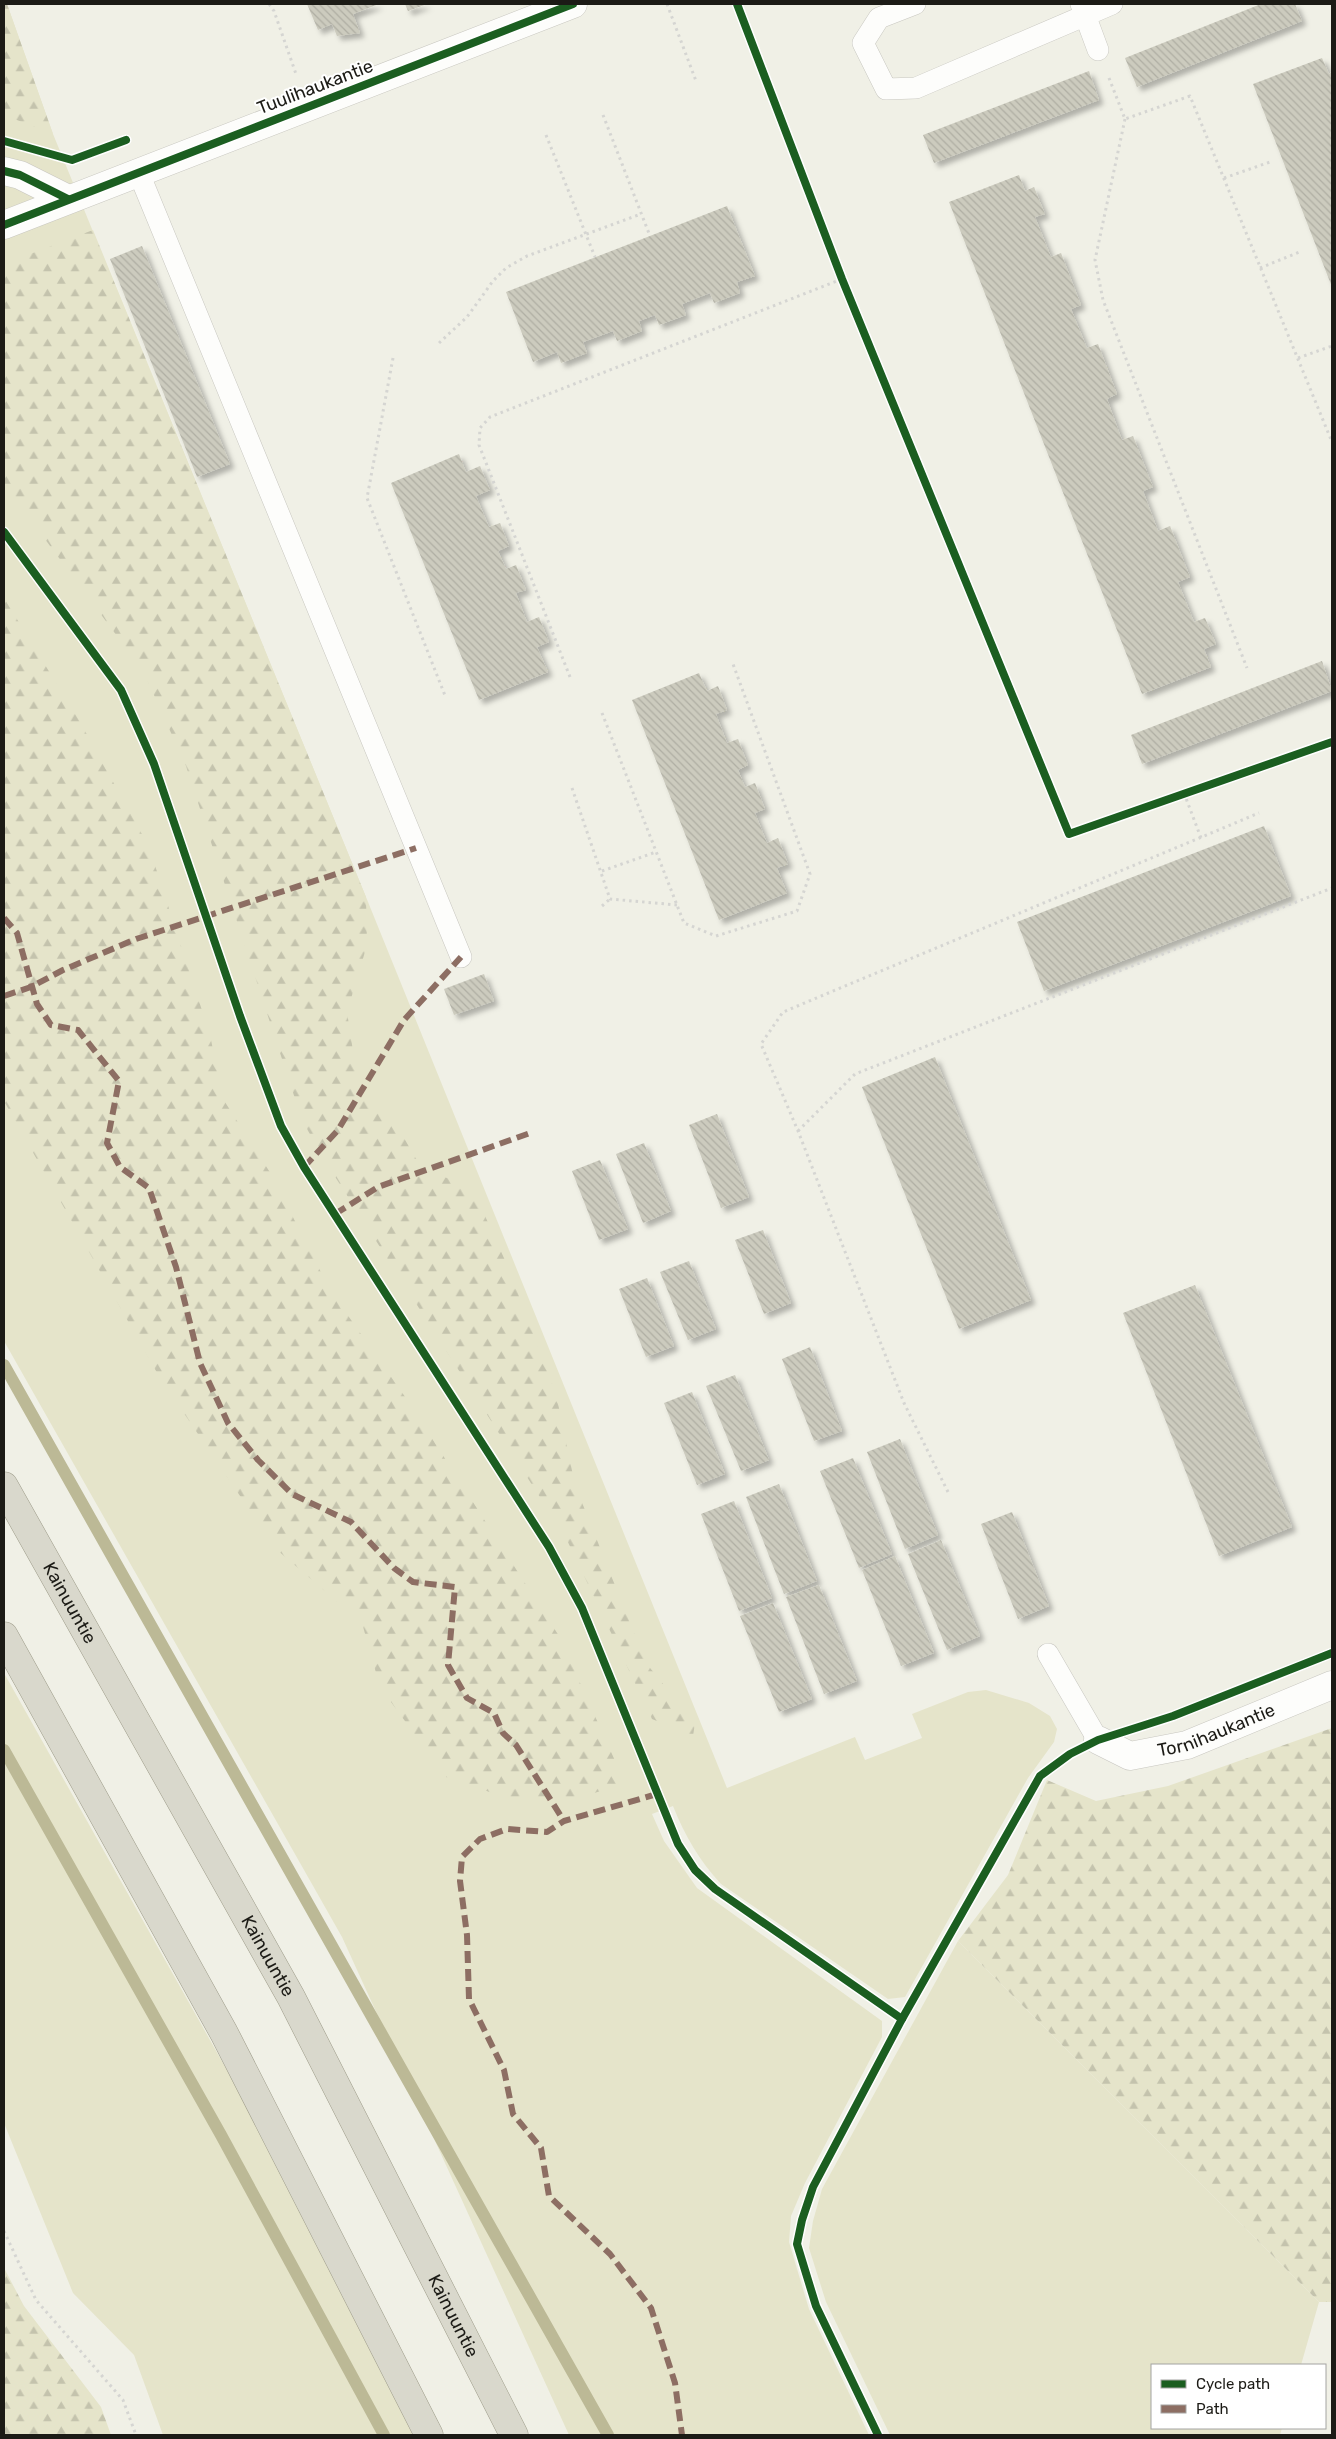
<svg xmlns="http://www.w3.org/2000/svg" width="1336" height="2439" viewBox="0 0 1336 2439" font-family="Rubik,sans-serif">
  <defs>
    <pattern id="forest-firs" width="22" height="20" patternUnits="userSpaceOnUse" patternTransform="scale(1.25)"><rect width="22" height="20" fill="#e5e4ca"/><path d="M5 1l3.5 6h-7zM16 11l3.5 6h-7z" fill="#c4c3ad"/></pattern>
    <pattern id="building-back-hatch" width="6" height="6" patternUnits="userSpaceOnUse" patternTransform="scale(1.25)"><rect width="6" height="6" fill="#cccbbe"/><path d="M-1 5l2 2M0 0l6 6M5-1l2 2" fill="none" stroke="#afaea3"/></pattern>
    <filter id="shadow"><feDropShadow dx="4.5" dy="4.5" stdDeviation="2.5" flood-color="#0004"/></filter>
  </defs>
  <rect width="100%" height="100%" fill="#f0f0e6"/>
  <!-- green -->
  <g fill="#e5e4ca">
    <path d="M 4,4 L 7,4 L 53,134 L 366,897 L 727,1788 L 855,1737 L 865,1760 L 922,1738 L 912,1714 L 968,1692 L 986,1690 L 1029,1703 L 1050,1716 L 1057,1729 L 1054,1742 L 1028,1778 L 905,1997 L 888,1999 L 721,1884 C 699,1860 685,1836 673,1806 L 652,1814 L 664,1841 L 697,1888 L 882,2021 L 882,2037 L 805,2183 L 791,2216 L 789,2242 L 809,2309 L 869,2435 L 569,2435 L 342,1937 L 4,1341 Z"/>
    <polygon points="4,1673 270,2147 415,2435 163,2435 134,2355 73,2293 4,2123"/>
    <polygon points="958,1941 1319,2302 1301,2365 1152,2365 1152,2428 1282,2428 1280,2435 890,2435 826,2302 809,2248 813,2221 822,2189"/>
  </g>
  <!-- forest -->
  <g fill="url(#forest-firs)">
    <polygon points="4,4 7,4 53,134 4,115"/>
    <polygon points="93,230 366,897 367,945 347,1012 360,1097 393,1119 422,1169 472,1187 508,1267 556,1394 575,1485 646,1663 695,1723 693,1736 652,1719 566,1538 325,1161 302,1120 186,766 143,671 4,484 4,264"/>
    <polygon points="4,598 80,722 149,847 210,1035 223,1099 271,1174 330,1290 408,1401 559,1636 625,1783 576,1799 507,1798 446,1777 380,1687 362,1623 276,1549 160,1378 4,1101"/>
    <polygon points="1332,1728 1332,2302 1319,2302 958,1941 1008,1875 1047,1780 1096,1801 1168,1786"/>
    <polygon points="4,2268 24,2306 101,2407 111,2435 4,2435"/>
  </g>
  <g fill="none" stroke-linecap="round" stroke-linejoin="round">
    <!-- stream -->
    <g stroke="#bcb996" stroke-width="12">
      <polyline points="4,1365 608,2435"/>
      <polyline points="4,1750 221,2135 384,2435"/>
    </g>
  </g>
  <!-- building -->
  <g fill="url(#building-back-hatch)" filter="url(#shadow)">
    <polygon points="307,4 379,4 353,14 360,33 337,36 332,24 318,30"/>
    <polygon points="405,4 427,4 408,11"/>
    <polygon points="1261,4 1295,4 1302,21 1137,87 1125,58"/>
    <polygon points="1322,58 1329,74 1332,72 1332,287 1253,84"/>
    <polygon points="1089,71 1099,100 934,163 923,135"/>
    <polygon points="1019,175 1025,191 1034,187 1045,214 1035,217 1051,257 1061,253 1081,305 1071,309 1087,348 1098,344 1117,394 1107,399 1122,440 1133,436 1153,487 1143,491 1158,531 1170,526 1190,577 1178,582 1194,622 1205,618 1216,644 1204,649 1211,667 1142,694 949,202"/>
    <polygon points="727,206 755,276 737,282 740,293 714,303 710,293 682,304 686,315 659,325 655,315 639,321 642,331 617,341 613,331 583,342 587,353 561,363 557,352 533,362 506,292"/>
    <polygon points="142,246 230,464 197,477 110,259"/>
    <polygon points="459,454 466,472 480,466 490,490 476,496 489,527 500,523 509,546 498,551 506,569 516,565 526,590 516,593 527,622 539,617 549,642 537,647 548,672 479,700 391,483"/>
    <polygon points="1322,661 1332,691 1142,764 1131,735"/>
    <polygon points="699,673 707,691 718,686 727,710 716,714 727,743 738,739 748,765 738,770 745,787 755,783 765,809 755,813 767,843 778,838 788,864 777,868 787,893 719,920 632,700"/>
    <polygon points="1264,826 1291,896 1044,991 1017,922"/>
    <polygon points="484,974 494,1001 454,1015 444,989"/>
    <polygon points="935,1057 1031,1300 959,1329 862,1087"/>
    <polygon points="717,1114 749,1197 721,1208 689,1125"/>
    <polygon points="644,1143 671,1211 643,1223 616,1154"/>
    <polygon points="600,1160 628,1229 599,1240 572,1171"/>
    <polygon points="763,1230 791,1303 764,1314 735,1240"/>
    <polygon points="689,1261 716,1329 688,1340 660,1272"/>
    <polygon points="647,1278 674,1346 646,1357 619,1289"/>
    <polygon points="1195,1285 1292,1527 1219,1556 1123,1313"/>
    <polygon points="810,1347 842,1431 814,1441 782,1359"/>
    <polygon points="735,1375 769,1460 741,1471 706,1386"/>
    <polygon points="692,1392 725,1474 697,1485 664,1403"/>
    <polygon points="900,1439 938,1535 905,1549 867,1452"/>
    <polygon points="853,1458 892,1554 859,1568 820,1471"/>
    <polygon points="779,1484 817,1581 784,1594 746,1497"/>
    <polygon points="734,1501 772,1598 739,1611 701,1514"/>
    <polygon points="1012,1512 1049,1606 1018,1619 981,1524"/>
    <polygon points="941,1540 980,1636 947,1650 908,1554"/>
    <polygon points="895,1556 934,1653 901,1666 862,1570"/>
    <polygon points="819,1585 857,1681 824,1694 786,1597"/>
    <polygon points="773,1603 812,1699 779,1712 740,1616"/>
  </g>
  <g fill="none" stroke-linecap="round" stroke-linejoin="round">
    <!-- service casing -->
    <g stroke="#c8c7c0" stroke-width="22">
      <g id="service">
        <polyline points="915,4 879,18 863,43 886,89 916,88 1112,4"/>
        <polyline points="1081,4 1098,50"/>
        <polyline points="138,171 461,957"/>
        <polyline points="1048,1654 1098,1740"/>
      </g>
    </g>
    <!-- minor casing -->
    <g stroke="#c8c7c0" stroke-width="29">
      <g id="minor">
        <polyline points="4,171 20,175 68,199"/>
        <polyline points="4,225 573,4"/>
        <path id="s1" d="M 1098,1740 L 1130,1756 L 1187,1745 L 1332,1685"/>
      </g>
    </g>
    <!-- trunk casing -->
    <g stroke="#9e9c8a" stroke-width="29">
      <g id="trunk">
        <path id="s2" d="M 4,1486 L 291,1997 L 514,2435"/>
        <polyline points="4,1636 224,2033 429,2435"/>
      </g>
    </g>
    <!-- path -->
    <g stroke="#d5d5d2" stroke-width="3" stroke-dasharray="2.5 4" stroke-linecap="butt">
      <polyline points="269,4 274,11 296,74"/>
      <polyline points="667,4 696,81"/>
      <polyline points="1109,78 1125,119 1190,96 1332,442"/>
      <polyline points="603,115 650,236"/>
      <polyline points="1125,119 1095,260 1103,300 1247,668"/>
      <polyline points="546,135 595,257"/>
      <polyline points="1224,178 1270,162"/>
      <polyline points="1260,268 1302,251"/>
      <polyline points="439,343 467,317 493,281 506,268 527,256 641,214"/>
      <polyline points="393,358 367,498 446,698"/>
      <polyline points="1298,358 1332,346"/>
      <polyline points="570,677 479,445 480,428 490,417 842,279"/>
      <polyline points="602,713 684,923 716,936 797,911 810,874 733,664"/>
      <polyline points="572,788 610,899 677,905"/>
      <polyline points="1184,793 1201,838"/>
      <polyline points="602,871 656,852"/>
      <polyline points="602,906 610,899"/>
      <polyline points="798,1131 855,1074 1332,888"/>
      <polyline points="948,1492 904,1403 798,1131 761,1044 783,1012 1259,813"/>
      <polyline points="4,2231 36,2300 123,2400 136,2435"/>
    </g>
    <!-- service -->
    <use href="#service" stroke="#fdfdfb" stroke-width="21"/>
    <!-- minor -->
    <use href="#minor" stroke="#fdfdfb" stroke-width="28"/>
    <!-- trunk -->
    <use href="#trunk" stroke="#d9d8cc" stroke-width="28"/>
    <!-- quiet -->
    <g stroke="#8d6e63" stroke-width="6" stroke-dasharray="12 6" stroke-linecap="butt">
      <polyline points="4,918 17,933 37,1004 51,1025 78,1030 119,1081 107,1143 120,1167 149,1188 176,1267 200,1363 228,1423 258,1460 292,1494 351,1522 394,1568 413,1582 455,1587 448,1665 467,1698 494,1713 503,1733 516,1745 564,1821"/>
      <polyline points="4,996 31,987 63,970 136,939 416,848"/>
      <polyline points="304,1167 338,1130 404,1020 461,957"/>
      <polyline points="335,1214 378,1187 533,1132"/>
      <polyline points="657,1794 564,1821 547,1832 507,1829 480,1839 462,1857 460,1881 467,1935 469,1999 504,2070 513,2114 541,2148 549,2196 610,2254 651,2308 675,2383 682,2435"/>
    </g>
    <!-- cycleway casing -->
    <g stroke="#fff" stroke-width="11">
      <g id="cycleway">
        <polyline points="737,4 842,279 1069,834 1332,742"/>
        <polyline points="4,141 72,160 126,140"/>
        <polyline points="4,171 20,175 68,199"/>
        <polyline points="4,225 573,4"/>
        <polyline points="4,532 121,690 154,764 240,1016 281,1126 304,1167 549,1547 582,1608 678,1844 695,1870 715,1889 902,2019"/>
        <polyline points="878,2435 816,2306 797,2244 802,2220 813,2187 902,2019 1040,1776 1070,1754 1098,1740 1173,1716 1332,1653"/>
      </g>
    </g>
    <!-- cycleway -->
    <use href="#cycleway" stroke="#1b5e20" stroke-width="8"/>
  </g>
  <g text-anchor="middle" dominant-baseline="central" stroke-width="4" stroke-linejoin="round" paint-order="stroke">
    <!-- street labels -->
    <g font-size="18" fill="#1c1b16" stroke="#fff">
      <text transform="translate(315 87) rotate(-21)">Tuulihaukantie</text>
      <text stroke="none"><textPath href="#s2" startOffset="134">Kainuuntie</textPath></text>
      <text stroke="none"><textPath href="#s1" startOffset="126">Tornihaukantie</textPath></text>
      <text stroke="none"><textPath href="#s2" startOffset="539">Kainuuntie</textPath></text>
      <text stroke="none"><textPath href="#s2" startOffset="944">Kainuuntie</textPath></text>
    </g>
  </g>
  <!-- border -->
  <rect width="1336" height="2439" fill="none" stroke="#1c1b16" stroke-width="10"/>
  <!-- legend -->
  <rect x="1151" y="2364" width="175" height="65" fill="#ffffff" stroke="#a4a4a2"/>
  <rect x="1161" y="2380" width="25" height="8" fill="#1b5e20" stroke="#a4a4a2"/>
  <text x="1196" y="2389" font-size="15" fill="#1c1b16">Cycle path</text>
  <rect x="1161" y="2405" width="25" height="8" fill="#8d6e63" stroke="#a4a4a2"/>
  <text x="1196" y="2414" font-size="15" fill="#1c1b16">Path</text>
</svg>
